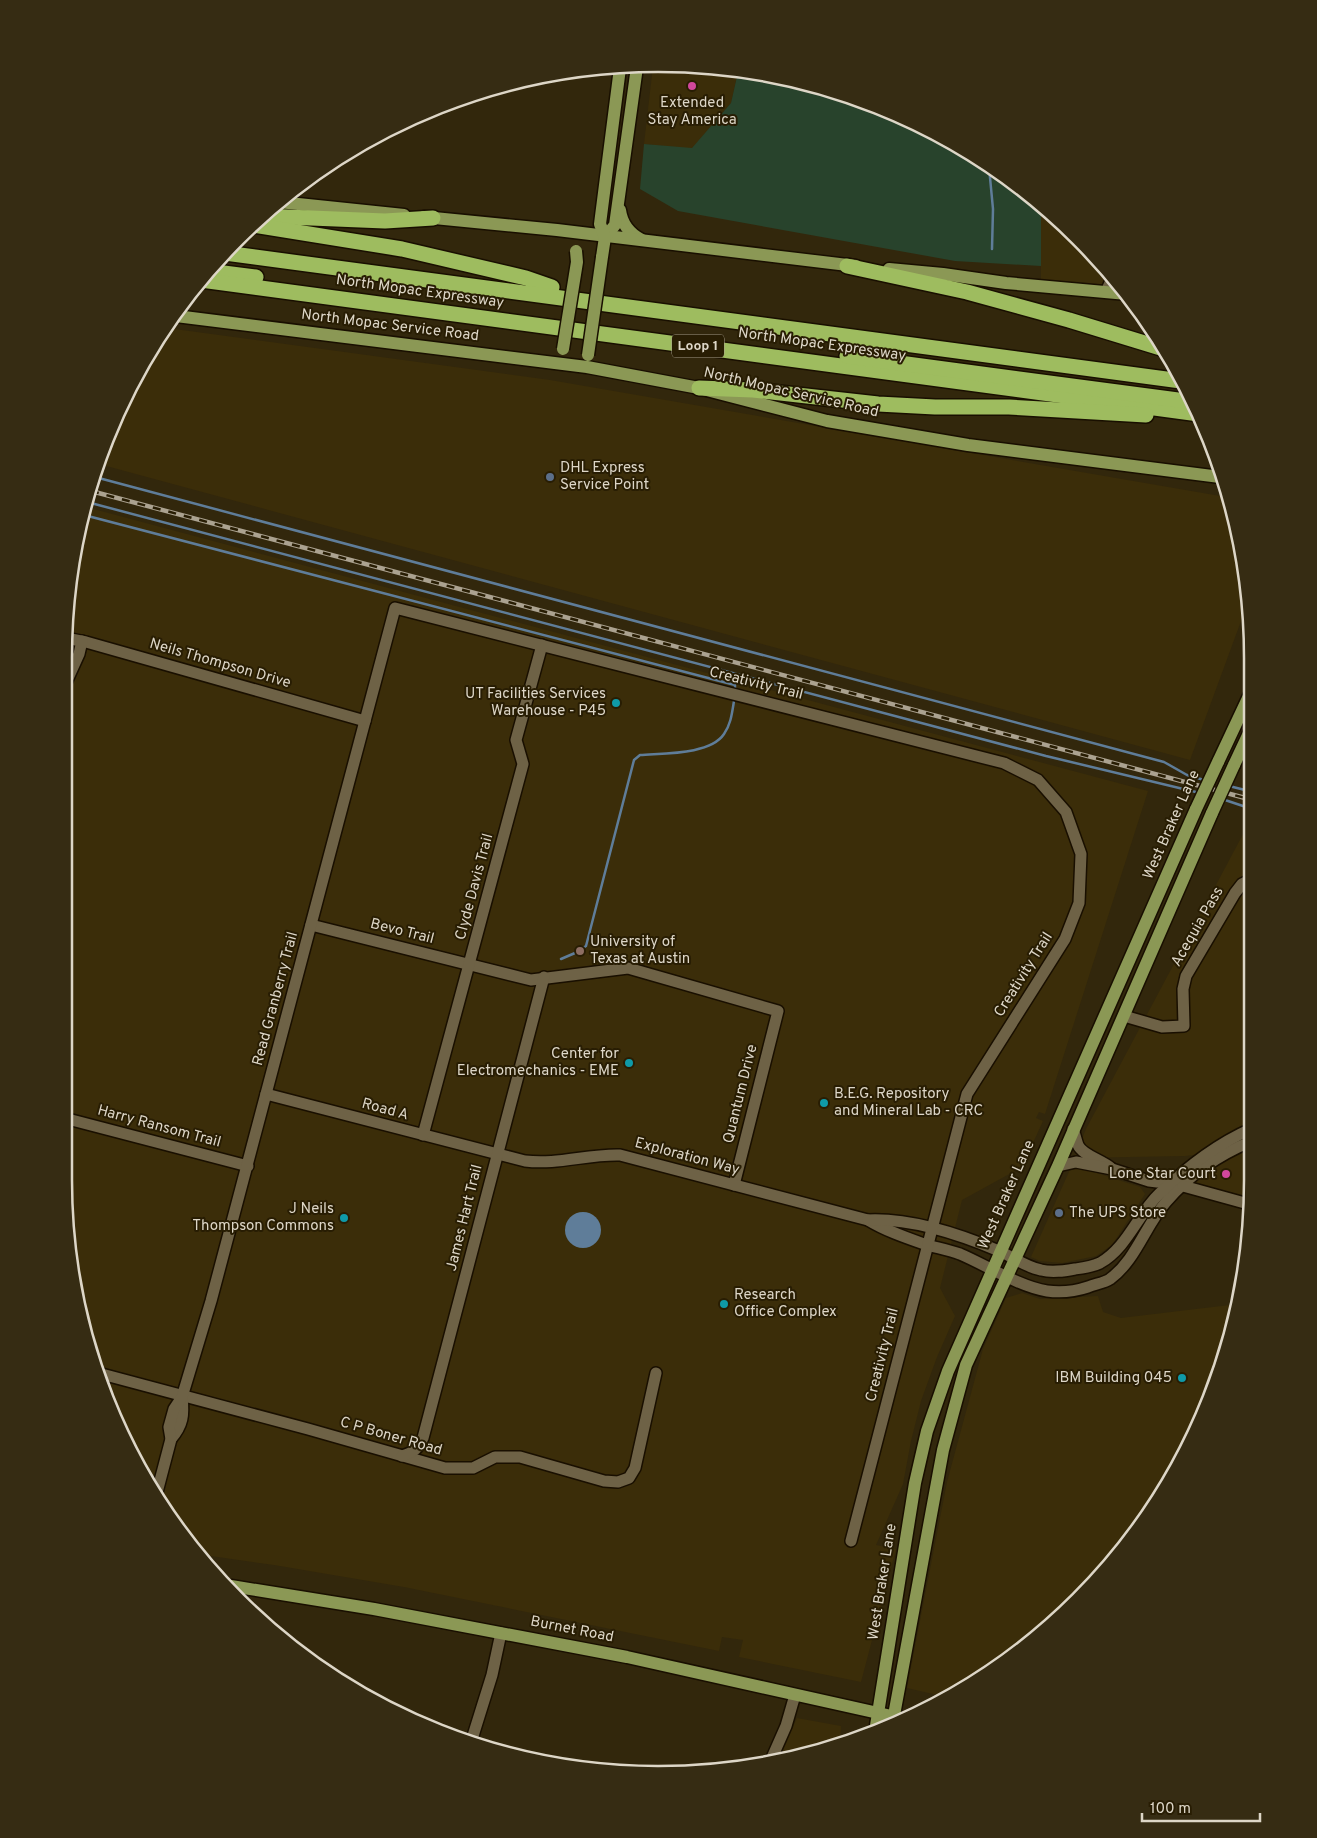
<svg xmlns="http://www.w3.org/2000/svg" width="1317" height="1838" viewBox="0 0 1317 1838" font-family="Overpass,sans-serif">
  <rect width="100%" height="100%" fill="#32270c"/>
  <!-- built -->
  <g fill="#3b2d09">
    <polygon points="698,65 738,72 731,103 692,149 644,144 653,66"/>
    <polygon points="1041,206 1106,267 1127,294 1041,286"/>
    <polygon points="167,328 550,380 1226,497 1248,581 1248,602 1190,760 99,464 109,431 144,361"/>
    <polygon points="86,507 1148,791 1045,1114 1039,1112 1036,1118 1043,1121 1022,1167 962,1200 940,1288 955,1316 937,1357 921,1401 911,1441 903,1484 876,1545 896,1549 861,1682 739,1657 743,1640 722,1637 719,1651 404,1587 274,1565 204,1555 164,1510 109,1407 84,1334 64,1180 64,658 75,542"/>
    <polygon points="1249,823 1252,1199 1196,1185 1195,1182 1196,1178 1242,1149 1185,1156 1074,1158 1086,1129"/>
    <polygon points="1072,1165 1140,1187 1145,1194 1112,1245 1096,1256 1062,1263 1040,1261 1031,1257"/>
    <polygon points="1022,1293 1040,1299 1098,1296 1103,1312 1121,1318 1238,1304 1233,1334 1192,1443 1130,1542 1050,1627 989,1674 946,1697 907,1688 947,1482 983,1349 1006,1298"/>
    <polygon points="797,1718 841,1726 840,1741 780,1757"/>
  </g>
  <!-- green -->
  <polygon fill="#28432c" points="738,72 813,84 922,125 1021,187 1041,206 1041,266 955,261 678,211 640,189 644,144 692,148 731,103"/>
  <!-- water -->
  <circle fill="#5f7d99" cx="583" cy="1230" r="18"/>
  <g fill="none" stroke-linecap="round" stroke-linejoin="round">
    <!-- stream -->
    <g stroke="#5f7d99" stroke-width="2.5">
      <polyline points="989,167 993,209 992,249"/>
      <polyline points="95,477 1164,762 1187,775 1204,780"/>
      <polyline points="87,502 1046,756 1200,793"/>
      <polyline points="84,515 735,685 735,688"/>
      <polyline points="1229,786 1249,791"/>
      <polyline points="1222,799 1249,808"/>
      <path d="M 561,959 L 575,953 L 586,946 L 634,760 L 640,755 C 663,753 710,755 724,734 C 731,724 732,713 734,701"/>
    </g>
    <!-- minor casing -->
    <g stroke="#190f00" stroke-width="14">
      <g id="minor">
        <polyline points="1106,292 1113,276"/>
        <polyline points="66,638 86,642 365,721"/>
        <polyline points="64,687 79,654 82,641"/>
        <polyline points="311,925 531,980 628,968 778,1011 734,1185"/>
        <polyline points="1124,1016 1162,1027 1184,1026 1183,989 1186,976 1235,893 1242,884 1250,880"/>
        <path d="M 266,1094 L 525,1161 C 558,1165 587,1154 620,1155 L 868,1220 C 886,1231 907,1238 927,1245 C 938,1248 949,1250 960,1254 C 986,1265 1020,1287 1047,1291 C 1061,1293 1076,1291 1088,1287 C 1095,1284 1104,1283 1110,1279 C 1136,1260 1145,1226 1166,1202 C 1189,1175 1218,1155 1252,1141"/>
        <polyline points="64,1118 248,1166"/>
        <path d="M 1073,1129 C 1075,1134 1076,1140 1078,1145 C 1082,1155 1102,1160 1111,1168"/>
        <polyline points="423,1135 523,764 516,740 542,645"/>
        <polyline points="1058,1166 1076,1162 1112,1169 1149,1181 1157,1182 1175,1179"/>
        <polyline points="1183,1186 1252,1205"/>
        <path d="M 868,1220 C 911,1218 959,1234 999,1251 C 1013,1257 1026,1267 1041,1270 C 1052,1273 1064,1271 1075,1269 C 1083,1268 1092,1267 1100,1263 C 1127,1248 1138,1214 1159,1194 C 1186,1168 1217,1144 1251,1129"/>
        <polyline points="98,1373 308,1429 445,1468 473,1468 495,1457 520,1457 604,1481 618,1482 629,1478 635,1468 656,1373"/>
        <path d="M 171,1439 C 183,1425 184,1415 182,1397"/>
        <path d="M 402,1456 C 414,1452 418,1449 423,1438 L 544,977"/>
        <polyline points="156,1496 171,1439 169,1427 174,1409 182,1397 211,1301 395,608 1004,763 1038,780 1066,812 1081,854 1079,903 1065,939 967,1094 851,1541"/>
        <polyline points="472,1739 492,1675 501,1633"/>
        <polyline points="771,1760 786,1726 795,1695"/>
      </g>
    </g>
    <!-- major casing -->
    <g stroke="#190f00" stroke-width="15">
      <g id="major">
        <polyline points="279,202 404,215"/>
        <path d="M 620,210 C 622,225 630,234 642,240"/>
        <polyline points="424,217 557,230 856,266"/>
        <polyline points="605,237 615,225 637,67"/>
        <polyline points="602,257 605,237 600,224 620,68"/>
        <polyline points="889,269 943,274 1006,283 1127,294"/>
        <polyline points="176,316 587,367 699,388 827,421 968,445 1220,477"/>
        <polyline points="1218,762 1249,696"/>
        <polyline points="1234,765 1249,733"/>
        <polyline points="231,1586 374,1609 627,1657 905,1719"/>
        <polyline points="892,1726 943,1450 966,1365 1058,1166 1212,813"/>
        <polyline points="875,1732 915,1483 927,1431 948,1371 1196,809"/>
      </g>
    </g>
    <!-- highway casing -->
    <g stroke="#190f00" stroke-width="18">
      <g id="highway">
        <polyline points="262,216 385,221 433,218"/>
        <polyline points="253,225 402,249 526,278 552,287"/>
        <polyline points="225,253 1181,381"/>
        <polyline points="847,266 967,292 1069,320 1164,349"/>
        <polyline points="208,271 256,277"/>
        <polyline points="201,280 1199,414"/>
        <polyline points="847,356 1193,402"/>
        <polyline points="699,388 753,390 878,404 935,407 1009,407 1146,415"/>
      </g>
    </g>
    <!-- minor -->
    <use href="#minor" stroke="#6e6246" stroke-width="11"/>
    <!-- major -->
    <use href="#major" stroke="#8b9855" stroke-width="12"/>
    <!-- highway -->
    <use href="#highway" stroke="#9ebc5f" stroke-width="15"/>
    <!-- rail casing -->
    <g stroke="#aba290" stroke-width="4.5">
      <polyline id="rail" points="91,491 1249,799"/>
    </g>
    <!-- rail -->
    <use href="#rail" stroke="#281d03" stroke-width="2.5" stroke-dasharray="8" stroke-linecap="butt"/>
    <!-- major-bridge casing -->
    <g stroke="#190f00" stroke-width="15" stroke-linecap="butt">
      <g id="major-bridge">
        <polyline points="563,349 577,262 576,251"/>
        <polyline points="588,355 602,257"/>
        <polyline points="1196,809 1218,762"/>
        <polyline points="1212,813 1234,765"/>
      </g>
    </g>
    <!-- major-bridge -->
    <use href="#major-bridge" stroke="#8b9855" stroke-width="12"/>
  </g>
  <!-- markers -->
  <g fill="#d1479c" stroke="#281d03" stroke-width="2">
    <circle cx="692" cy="86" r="5"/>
    <circle cx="1226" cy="1174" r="5"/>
  </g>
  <g fill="#5c6f8a" stroke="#281d03" stroke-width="2">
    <circle cx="550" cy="477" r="5"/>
    <circle cx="1059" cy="1213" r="5"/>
  </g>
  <g fill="#0f9aa8" stroke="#281d03" stroke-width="2">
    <circle cx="616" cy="703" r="5"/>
    <circle cx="629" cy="1063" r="5"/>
    <circle cx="824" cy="1103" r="5"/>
    <circle cx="344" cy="1218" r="5"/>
    <circle cx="724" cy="1304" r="5"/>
    <circle cx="1182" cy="1378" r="5"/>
  </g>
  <circle fill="#8d6e63" stroke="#281d03" stroke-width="2" cx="580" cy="951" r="5"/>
  <g text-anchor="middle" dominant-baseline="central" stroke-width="4" stroke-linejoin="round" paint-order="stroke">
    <!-- shield labels -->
    <rect fill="#281d03" stroke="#a79e8c" stroke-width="1" x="672" y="334.5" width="52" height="23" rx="4"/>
    <g font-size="14" font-weight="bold" fill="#ddd6c7">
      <text x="698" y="346">Loop 1</text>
    </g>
    <!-- poi labels -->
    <g font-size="15" fill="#ddd6c7" stroke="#281d03" text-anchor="start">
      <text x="692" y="103" text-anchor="middle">Extended<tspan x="692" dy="17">Stay America</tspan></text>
      <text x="560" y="468">DHL Express<tspan x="560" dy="17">Service Point</tspan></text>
      <text x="606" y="694" text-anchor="end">UT Facilities Services<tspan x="606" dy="17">Warehouse - P45</tspan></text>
      <text x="590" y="942">University of<tspan x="590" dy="17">Texas at Austin</tspan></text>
      <text x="619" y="1054" text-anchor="end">Center for<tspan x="619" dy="17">Electromechanics - EME</tspan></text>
      <text x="834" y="1094">B.E.G. Repository<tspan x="834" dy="17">and Mineral Lab - CRC</tspan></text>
      <text x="1216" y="1174" text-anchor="end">Lone Star Court</text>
      <text x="334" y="1209" text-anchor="end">J Neils<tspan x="334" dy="17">Thompson Commons</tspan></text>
      <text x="1069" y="1213">The UPS Store</text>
      <text x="734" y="1295">Research<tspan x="734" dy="17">Office Complex</tspan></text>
      <text x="1172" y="1378" text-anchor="end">IBM Building 045</text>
    </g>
    <!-- street labels -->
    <g font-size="15" fill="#ddd6c7" stroke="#281d03">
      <text transform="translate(420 292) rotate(8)">North Mopac Expressway</text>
      <text transform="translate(390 326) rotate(7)">North Mopac Service Road</text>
      <text transform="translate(822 345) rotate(8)">North Mopac Expressway</text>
      <text transform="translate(791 393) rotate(13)">North Mopac Service Road</text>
      <text transform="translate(220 664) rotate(16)">Neils Thompson Drive</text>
      <text transform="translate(756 684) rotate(14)">Creativity Trail</text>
      <text transform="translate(1172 825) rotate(-66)">West Braker Lane</text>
      <text transform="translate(475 887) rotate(-75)">Clyde Davis Trail</text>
      <text transform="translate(1198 927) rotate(-60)">Acequia Pass</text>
      <text transform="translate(402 932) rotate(14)">Bevo Trail</text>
      <text transform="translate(1024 975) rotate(-58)">Creativity Trail</text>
      <text transform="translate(276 999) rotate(-75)">Read Granberry Trail</text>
      <text transform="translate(741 1094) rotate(-76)">Quantum Drive</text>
      <text transform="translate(385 1110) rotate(15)">Road A</text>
      <text transform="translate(159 1127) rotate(15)">Harry Ransom Trail</text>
      <text transform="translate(687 1157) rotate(15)">Exploration Way</text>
      <text transform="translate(1007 1195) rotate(-66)">West Braker Lane</text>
      <text transform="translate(465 1218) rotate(-76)">James Hart Trail</text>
      <text transform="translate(883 1355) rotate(-76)">Creativity Trail</text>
      <text transform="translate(391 1437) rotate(16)">C P Boner Road</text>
      <text transform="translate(883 1582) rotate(-81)">West Braker Lane</text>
      <text transform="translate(572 1630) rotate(11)">Burnet Road</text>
    </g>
  </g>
  <!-- crop -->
  <path d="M0 0H1317V1838H0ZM658 72H658A586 586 0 0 1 1244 658V1180A586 586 0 0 1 658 1766H658A586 586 0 0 1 72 1180V658A586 586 0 0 1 658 72Z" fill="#362c13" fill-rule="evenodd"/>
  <path fill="none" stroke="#ddd6c7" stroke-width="2.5" d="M658 72H658A586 586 0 0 1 1244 658V1180A586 586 0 0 1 658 1766H658A586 586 0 0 1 72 1180V658A586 586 0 0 1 658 72Z"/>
  <!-- scale -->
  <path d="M1142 1813v8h118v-8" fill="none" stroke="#ddd6c7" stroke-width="2.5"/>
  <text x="1150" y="1813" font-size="15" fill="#ddd6c7" stroke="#281d03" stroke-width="4" paint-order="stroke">100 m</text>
</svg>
